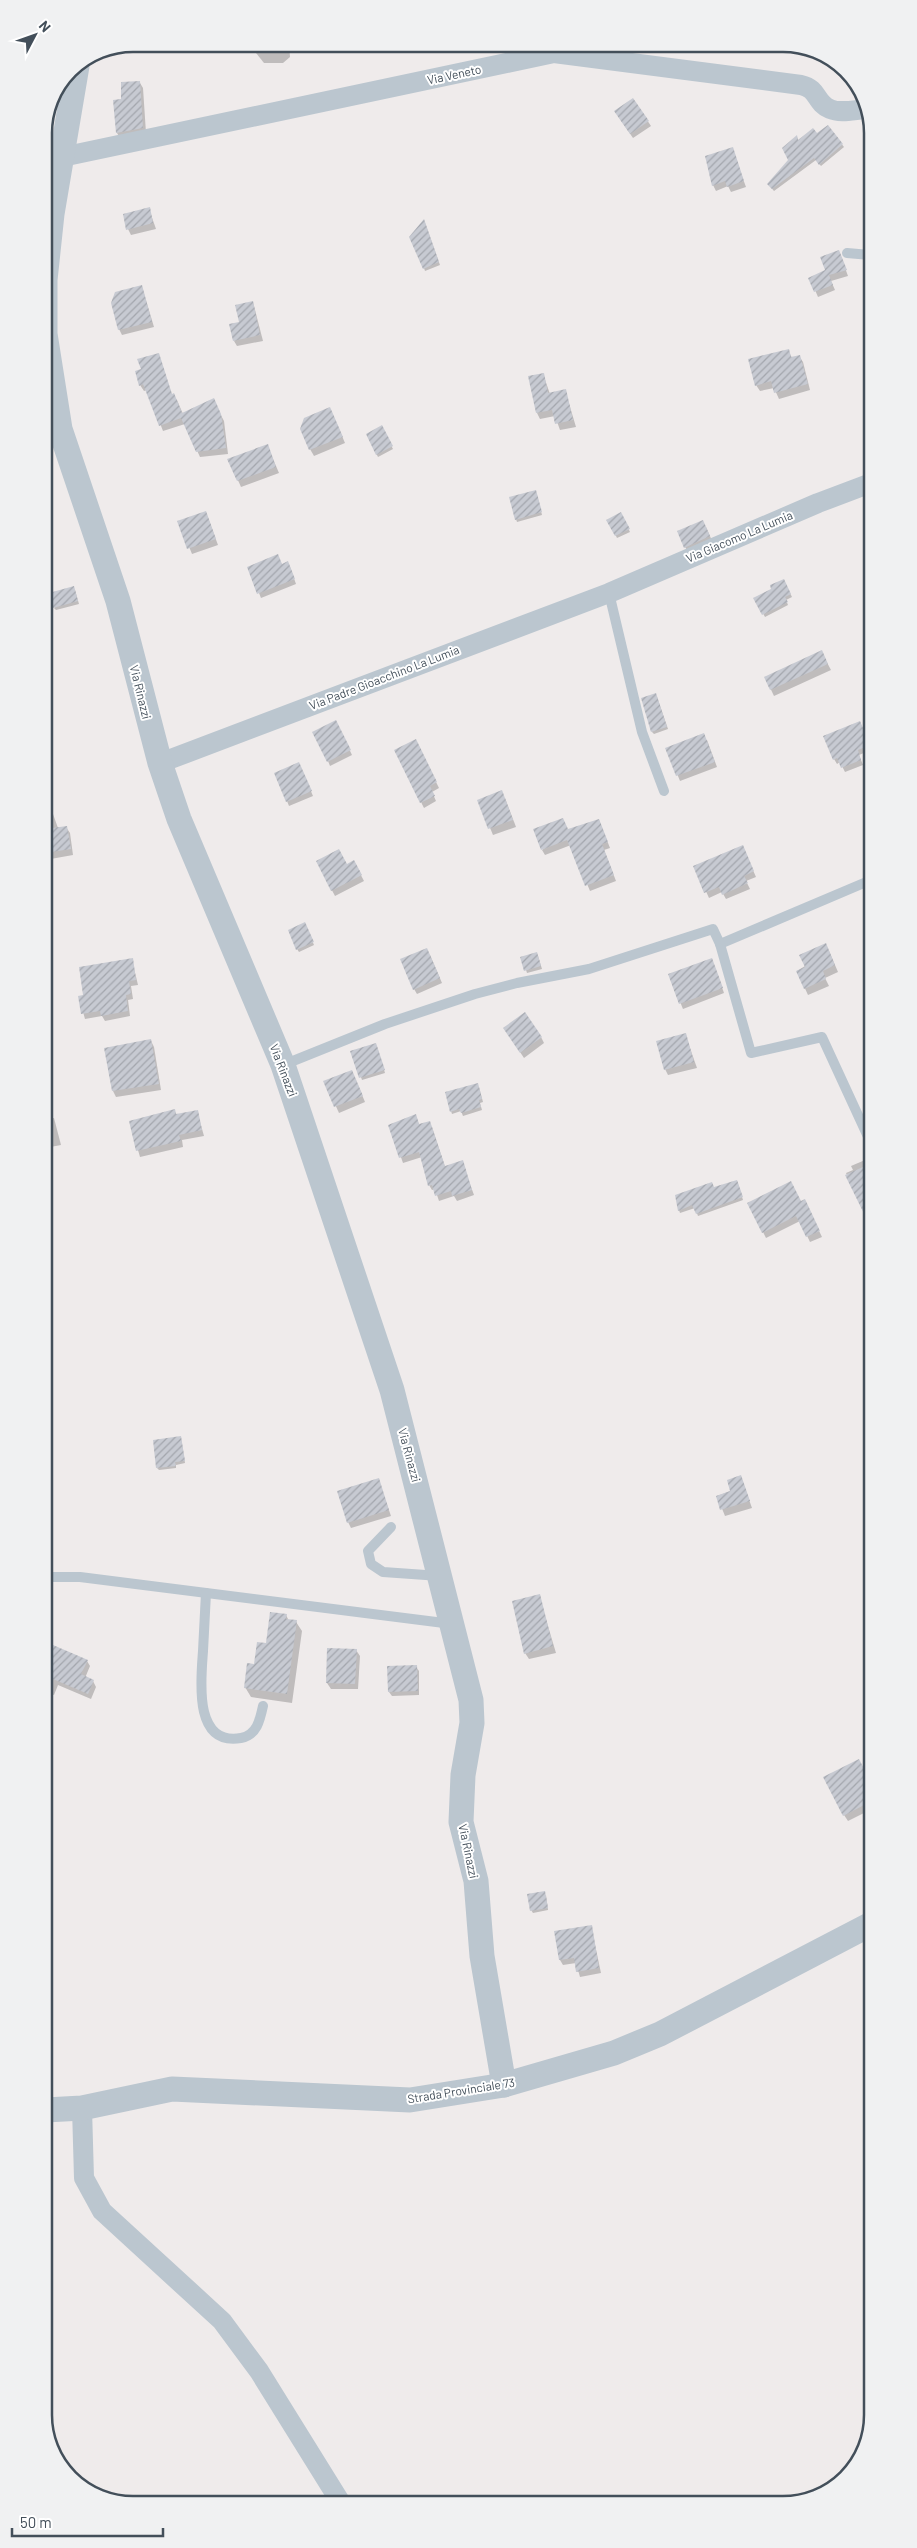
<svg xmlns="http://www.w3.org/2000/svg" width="917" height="2548" viewBox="0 0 917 2548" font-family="Barlow,sans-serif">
  <defs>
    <pattern id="building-hatch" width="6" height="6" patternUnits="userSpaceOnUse" patternTransform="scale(1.25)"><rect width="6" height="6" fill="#c7cad2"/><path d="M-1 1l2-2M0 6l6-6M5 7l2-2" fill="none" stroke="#a3a6ad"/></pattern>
  </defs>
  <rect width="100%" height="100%" fill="#efebeb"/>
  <!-- shadow -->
  <g fill="#0003">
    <polygon points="177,44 198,44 198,52 179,52"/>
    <polygon points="256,44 289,44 290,57 283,63 264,63 256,53"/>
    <polygon points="501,44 521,44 521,46"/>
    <polygon points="744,44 767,44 748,52"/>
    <polygon points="140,83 143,88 146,133 120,138 117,133 115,101 123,100"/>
    <polygon points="633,99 651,126 633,138 618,116"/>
    <polygon points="827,126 844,147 821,166 816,160 774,191 768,184 790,160 797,137 799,142 817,135"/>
    <polygon points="870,146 870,169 864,148"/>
    <polygon points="732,149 746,187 731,192 728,186 716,191 713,185"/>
    <polygon points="149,209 156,229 131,235 128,229"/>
    <polygon points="425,223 440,265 425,271 424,268"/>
    <polygon points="841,257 848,276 831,281 835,290 818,297 810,278 827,270"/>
    <polygon points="142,287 154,327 122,335 119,329"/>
    <polygon points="253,302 263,341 237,346 234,341 240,323"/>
    <polygon points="788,350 792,358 799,356 803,362 810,390 779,399 774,388 760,391 756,385"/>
    <polygon points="158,354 172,395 177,400 183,414 216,406 224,421 228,454 200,457 185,424 163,431 147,390 144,391 140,385 143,370"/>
    <polygon points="543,374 550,394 565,390 576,427 560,430 555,416 540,419 537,413 530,377"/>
    <polygon points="333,415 345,443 314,456 310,449"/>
    <polygon points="381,427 393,449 378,457 367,435"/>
    <polygon points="270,452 279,473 241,487 229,460"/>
    <polygon points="537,495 542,515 517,522 516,519"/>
    <polygon points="621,514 630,532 617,538 608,520"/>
    <polygon points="208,518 218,545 192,554 179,522"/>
    <polygon points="706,527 713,543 689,553 685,547"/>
    <polygon points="278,556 282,565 290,567 296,584 261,598 259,593"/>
    <polygon points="785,583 792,597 786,600 788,605 765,617 755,599"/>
    <polygon points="75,590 79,604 56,610 54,608"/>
    <polygon points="824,657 831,670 774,696 765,677"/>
    <polygon points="657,697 668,729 654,734 652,732"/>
    <polygon points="860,722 871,750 859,755 863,765 845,772 840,762 837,764 834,759"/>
    <polygon points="338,726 352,755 330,766 328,761"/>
    <polygon points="707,740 717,767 680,781 667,749"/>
    <polygon points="418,746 439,788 432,792 436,801 424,808 421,802"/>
    <polygon points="301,768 313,796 289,806 287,801"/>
    <polygon points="505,798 516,827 493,835 479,801"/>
    <polygon points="53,814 58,828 66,827 70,833 73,855 45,860 45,815"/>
    <polygon points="599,820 610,848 604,850 616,881 590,891 571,845 545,855 542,850 568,830"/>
    <polygon points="745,852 756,877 746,881 750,889 726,899 722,892 709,898 695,867"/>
    <polygon points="317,862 346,865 354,862 364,881 335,896"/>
    <polygon points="306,927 314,945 299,952 297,949"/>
    <polygon points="829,951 838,972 825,978 829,986 808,995 797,971"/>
    <polygon points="430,955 442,983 417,994 414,989"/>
    <polygon points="538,956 542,969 527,973 522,957"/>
    <polygon points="132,960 138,985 131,986 133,999 128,1000 130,1016 105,1021 102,1016 85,1019 79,997 85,996"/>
    <polygon points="714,965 724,993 683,1009 669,975"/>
    <polygon points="508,1034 541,1037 544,1043 524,1058"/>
    <polygon points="685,1034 697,1068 668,1075 665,1069"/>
    <polygon points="151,1041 154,1047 161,1090 116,1097 113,1091 106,1049"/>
    <polygon points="377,1047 385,1073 362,1080 361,1077"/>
    <polygon points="355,1078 365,1102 339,1113 325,1082"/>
    <polygon points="479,1087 483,1102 480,1103 482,1110 463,1116 461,1111 452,1114 451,1111"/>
    <polygon points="174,1110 177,1115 197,1111 204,1136 182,1140 183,1147 140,1157 130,1122"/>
    <polygon points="415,1116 420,1126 432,1127 445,1167 462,1162 474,1195 457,1201 454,1196 439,1201 435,1189 432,1190 429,1185 422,1157 403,1163 390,1125"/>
    <polygon points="54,1118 61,1145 45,1148 45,1120"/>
    <polygon points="872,1157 872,1218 865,1213 846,1173 853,1170 851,1166"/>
    <polygon points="737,1181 743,1200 698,1216 695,1208 680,1213 679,1210 714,1188"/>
    <polygon points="800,1202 807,1206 822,1237 810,1242 800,1221 766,1238 749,1204"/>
    <polygon points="872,1224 872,1243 864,1228"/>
    <polygon points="181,1438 185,1463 176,1465 176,1468 159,1470 157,1468"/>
    <polygon points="741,1477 752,1508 725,1516 717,1496 731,1491"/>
    <polygon points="378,1479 391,1516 351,1528 348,1522"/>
    <polygon points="539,1596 556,1653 529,1659 525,1653"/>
    <polygon points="286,1615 289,1621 296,1622 302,1631 292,1703 251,1697 245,1687 267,1645"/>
    <polygon points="46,1644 87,1661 90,1666 85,1678 93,1681 96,1687 91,1699 58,1685 54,1695 46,1692"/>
    <polygon points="356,1650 360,1656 358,1689 331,1689 327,1683"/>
    <polygon points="416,1667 419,1671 419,1695 392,1696 389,1692"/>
    <polygon points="862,1767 872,1786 872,1809 848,1821 844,1815"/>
    <polygon points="546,1895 548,1910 533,1913 531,1910"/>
    <polygon points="591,1926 601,1973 580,1977 576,1963 563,1965 560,1960"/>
  </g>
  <!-- building -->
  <g fill="url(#building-hatch)">
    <polygon points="140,81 143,128 116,133 113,100 121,99 121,82"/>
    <polygon points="633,98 649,121 630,134 614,111"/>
    <polygon points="828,125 843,144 819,165 814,158 772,189 767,184 788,160 782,148 797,135 798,140 813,128 817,133"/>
    <polygon points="733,147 744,181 727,187 725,181 712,186 705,156"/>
    <polygon points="150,207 153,223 126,230 123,214"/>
    <polygon points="424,219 439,262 423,269 409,237"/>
    <polygon points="839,250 847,270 829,275 833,285 814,292 808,278 825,270 820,257"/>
    <polygon points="142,285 152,322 118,330 111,303 115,292"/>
    <polygon points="253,301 260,335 233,341 229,324 239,322 235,305"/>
    <polygon points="789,349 791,357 800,355 808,384 774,393 771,381 755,386 748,359"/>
    <polygon points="159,353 172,394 174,393 182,413 214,398 221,414 226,448 196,452 181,418 159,426 143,384 139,386 135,371 141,369 137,359"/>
    <polygon points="544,373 548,393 566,389 573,420 555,424 552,410 536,413 528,376"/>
    <polygon points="330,407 343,437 309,450 300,429 304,418"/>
    <polygon points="382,425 393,446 376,455 366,434"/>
    <polygon points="268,444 276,467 237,481 227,459"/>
    <polygon points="536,490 542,512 515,520 509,497"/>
    <polygon points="206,511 216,539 187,549 177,521"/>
    <polygon points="621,512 630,529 615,536 606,520"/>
    <polygon points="703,520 710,536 684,548 677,531"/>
    <polygon points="278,554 282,564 288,561 295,579 257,594 247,567"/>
    <polygon points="784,579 791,594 785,597 788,602 762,615 753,598 771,589 770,585"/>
    <polygon points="74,586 78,601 53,608 49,593"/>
    <polygon points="822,650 828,664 770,690 764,677"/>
    <polygon points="656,693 667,727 651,732 641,698"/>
    <polygon points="336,720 351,750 327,762 312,732"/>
    <polygon points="860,721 870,745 858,750 861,760 841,768 837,758 833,760 823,736"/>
    <polygon points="704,733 715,762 676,776 665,748"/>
    <polygon points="416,739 437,782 430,786 435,796 420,803 394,750"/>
    <polygon points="299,762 312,791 286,802 274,773"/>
    <polygon points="502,790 513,820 488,829 477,800"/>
    <polygon points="563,818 568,829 599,819 608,842 602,844 614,875 585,886 567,840 541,850 533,829"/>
    <polygon points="67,826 71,849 45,853 45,829"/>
    <polygon points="743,845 754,871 744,876 748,883 722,895 719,887 704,893 693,866"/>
    <polygon points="339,849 347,864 354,860 362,875 331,891 316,861"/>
    <polygon points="305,922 314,942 296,950 288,930"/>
    <polygon points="826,943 835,965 823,971 826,979 804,989 796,971 805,967 799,955"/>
    <polygon points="427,948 440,978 413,990 400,959"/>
    <polygon points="537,952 541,966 524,971 520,957"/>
    <polygon points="133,958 136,980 129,981 131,994 126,995 128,1011 101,1016 100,1011 81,1014 78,996 83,995 79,967"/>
    <polygon points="712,958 723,988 679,1004 668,974"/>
    <polygon points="525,1012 542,1037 520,1053 503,1028"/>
    <polygon points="686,1033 694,1062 664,1070 656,1041"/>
    <polygon points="151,1039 159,1084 112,1091 104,1048"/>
    <polygon points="376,1043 385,1070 359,1078 350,1051"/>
    <polygon points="352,1070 363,1096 334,1107 323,1081"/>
    <polygon points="478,1083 482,1099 479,1100 481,1107 461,1113 459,1109 450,1112 445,1092"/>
    <polygon points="175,1109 176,1114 198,1110 202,1130 179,1135 181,1141 136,1151 129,1121"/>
    <polygon points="416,1114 419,1124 430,1121 445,1166 463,1160 472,1190 452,1196 451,1191 435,1196 432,1185 428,1186 419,1152 399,1158 388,1125"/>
    <polygon points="872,1163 872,1230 845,1175"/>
    <polygon points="737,1180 743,1197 696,1214 692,1205 678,1211 675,1195 712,1182 714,1187"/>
    <polygon points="791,1181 801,1201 805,1199 820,1231 806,1237 796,1216 762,1233 747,1203"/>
    <polygon points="181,1436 185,1461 175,1462 176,1466 156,1468 153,1440"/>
    <polygon points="741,1475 750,1501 720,1510 716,1496 730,1491 727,1480"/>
    <polygon points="379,1478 389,1510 347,1523 337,1491"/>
    <polygon points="540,1594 553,1646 524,1654 512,1601"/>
    <polygon points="270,1612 287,1614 286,1619 297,1620 287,1694 244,1688 247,1663 254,1664 257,1642 266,1643"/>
    <polygon points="46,1642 88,1660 81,1674 94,1680 88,1694 46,1676"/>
    <polygon points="327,1648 357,1649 355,1684 326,1683"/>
    <polygon points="417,1665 418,1691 388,1692 387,1666"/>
    <polygon points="859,1759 872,1784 872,1801 843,1816 823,1777"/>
    <polygon points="545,1891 548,1908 530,1911 527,1894"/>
    <polygon points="592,1925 599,1968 576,1972 574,1958 559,1960 554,1931"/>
  </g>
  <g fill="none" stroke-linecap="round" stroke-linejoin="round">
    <!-- service -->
    <g stroke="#bbc6cf" stroke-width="10">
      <polyline points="847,253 870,255"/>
      <polyline points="609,593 642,732 664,791"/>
      <polyline points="720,944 871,880"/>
      <polyline points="283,1065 385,1024 475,994 517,983 589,969 713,929 720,944 751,1053 822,1037 869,1139 872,1139"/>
      <polyline points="391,1527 368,1551 371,1564 383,1572 440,1576"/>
      <polyline points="46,1577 80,1577 452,1624"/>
      <path d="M 206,1593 C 205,1612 204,1632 203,1651 C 201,1680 193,1746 241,1738 C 257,1735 260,1720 263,1706"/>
    </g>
    <!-- minor -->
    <g stroke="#bbc6cf" stroke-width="20">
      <path d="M 62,157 L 554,53 L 801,85 C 819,89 815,103 830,109 C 841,114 857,109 869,109"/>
      <polyline points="44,430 60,429"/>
      <polyline points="160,763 609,593 818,503 871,483"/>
      <polyline points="82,2108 84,2178 102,2211 222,2321 259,2371 341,2503"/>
    </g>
    <!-- tertiary -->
    <g stroke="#bbc6cf" stroke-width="25">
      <polyline points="77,66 52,214 45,280 45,334 60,429 118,601 160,763 179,819 283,1065 392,1390 471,1700 472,1723 463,1775 461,1822 476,1881 482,1956 504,2085"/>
      <polyline points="46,2110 82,2108 172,2089 410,2100 504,2085 614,2053 660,2034 873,1923"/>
    </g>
  </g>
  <g text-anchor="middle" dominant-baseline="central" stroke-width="4" stroke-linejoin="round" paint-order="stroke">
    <!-- street labels -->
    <g font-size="12" fill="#434f5a" stroke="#fff">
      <text transform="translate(454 74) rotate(-12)">Via Veneto</text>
      <text transform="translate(739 536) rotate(-23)">Via Giacomo La Lumia</text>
      <text transform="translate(384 677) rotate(-21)">Via Padre Gioacchino La Lumia</text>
      <text transform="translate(141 692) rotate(76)">Via Rinazzi</text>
      <text transform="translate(284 1070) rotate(69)">Via Rinazzi</text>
      <text transform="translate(410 1455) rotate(75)">Via Rinazzi</text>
      <text transform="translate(469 1851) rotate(78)">Via Rinazzi</text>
      <text transform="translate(461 2090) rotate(-9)">Strada Provinciale 73</text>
    </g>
  </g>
  <!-- crop -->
  <path d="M0 0H917V2548H0ZM133 52H783A81 81 0 0 1 864 133V2415A81 81 0 0 1 783 2496H133A81 81 0 0 1 52 2415V133A81 81 0 0 1 133 52Z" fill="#f0f1f2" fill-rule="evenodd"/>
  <path fill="none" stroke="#434f5a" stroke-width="2.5" d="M133 52H783A81 81 0 0 1 864 133V2415A81 81 0 0 1 783 2496H133A81 81 0 0 1 52 2415V133A81 81 0 0 1 133 52Z"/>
  <!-- north arrow -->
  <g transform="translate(35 35) rotate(49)" stroke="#ffffff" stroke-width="4" paint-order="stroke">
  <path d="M0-4L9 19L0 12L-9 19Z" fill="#434f5a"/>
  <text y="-8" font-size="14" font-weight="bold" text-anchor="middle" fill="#434f5a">N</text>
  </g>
  <!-- scale -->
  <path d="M12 2528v8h151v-8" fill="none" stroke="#434f5a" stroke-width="2.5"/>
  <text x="20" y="2528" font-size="15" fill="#434f5a" stroke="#ffffff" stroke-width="4" paint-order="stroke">50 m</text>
</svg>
